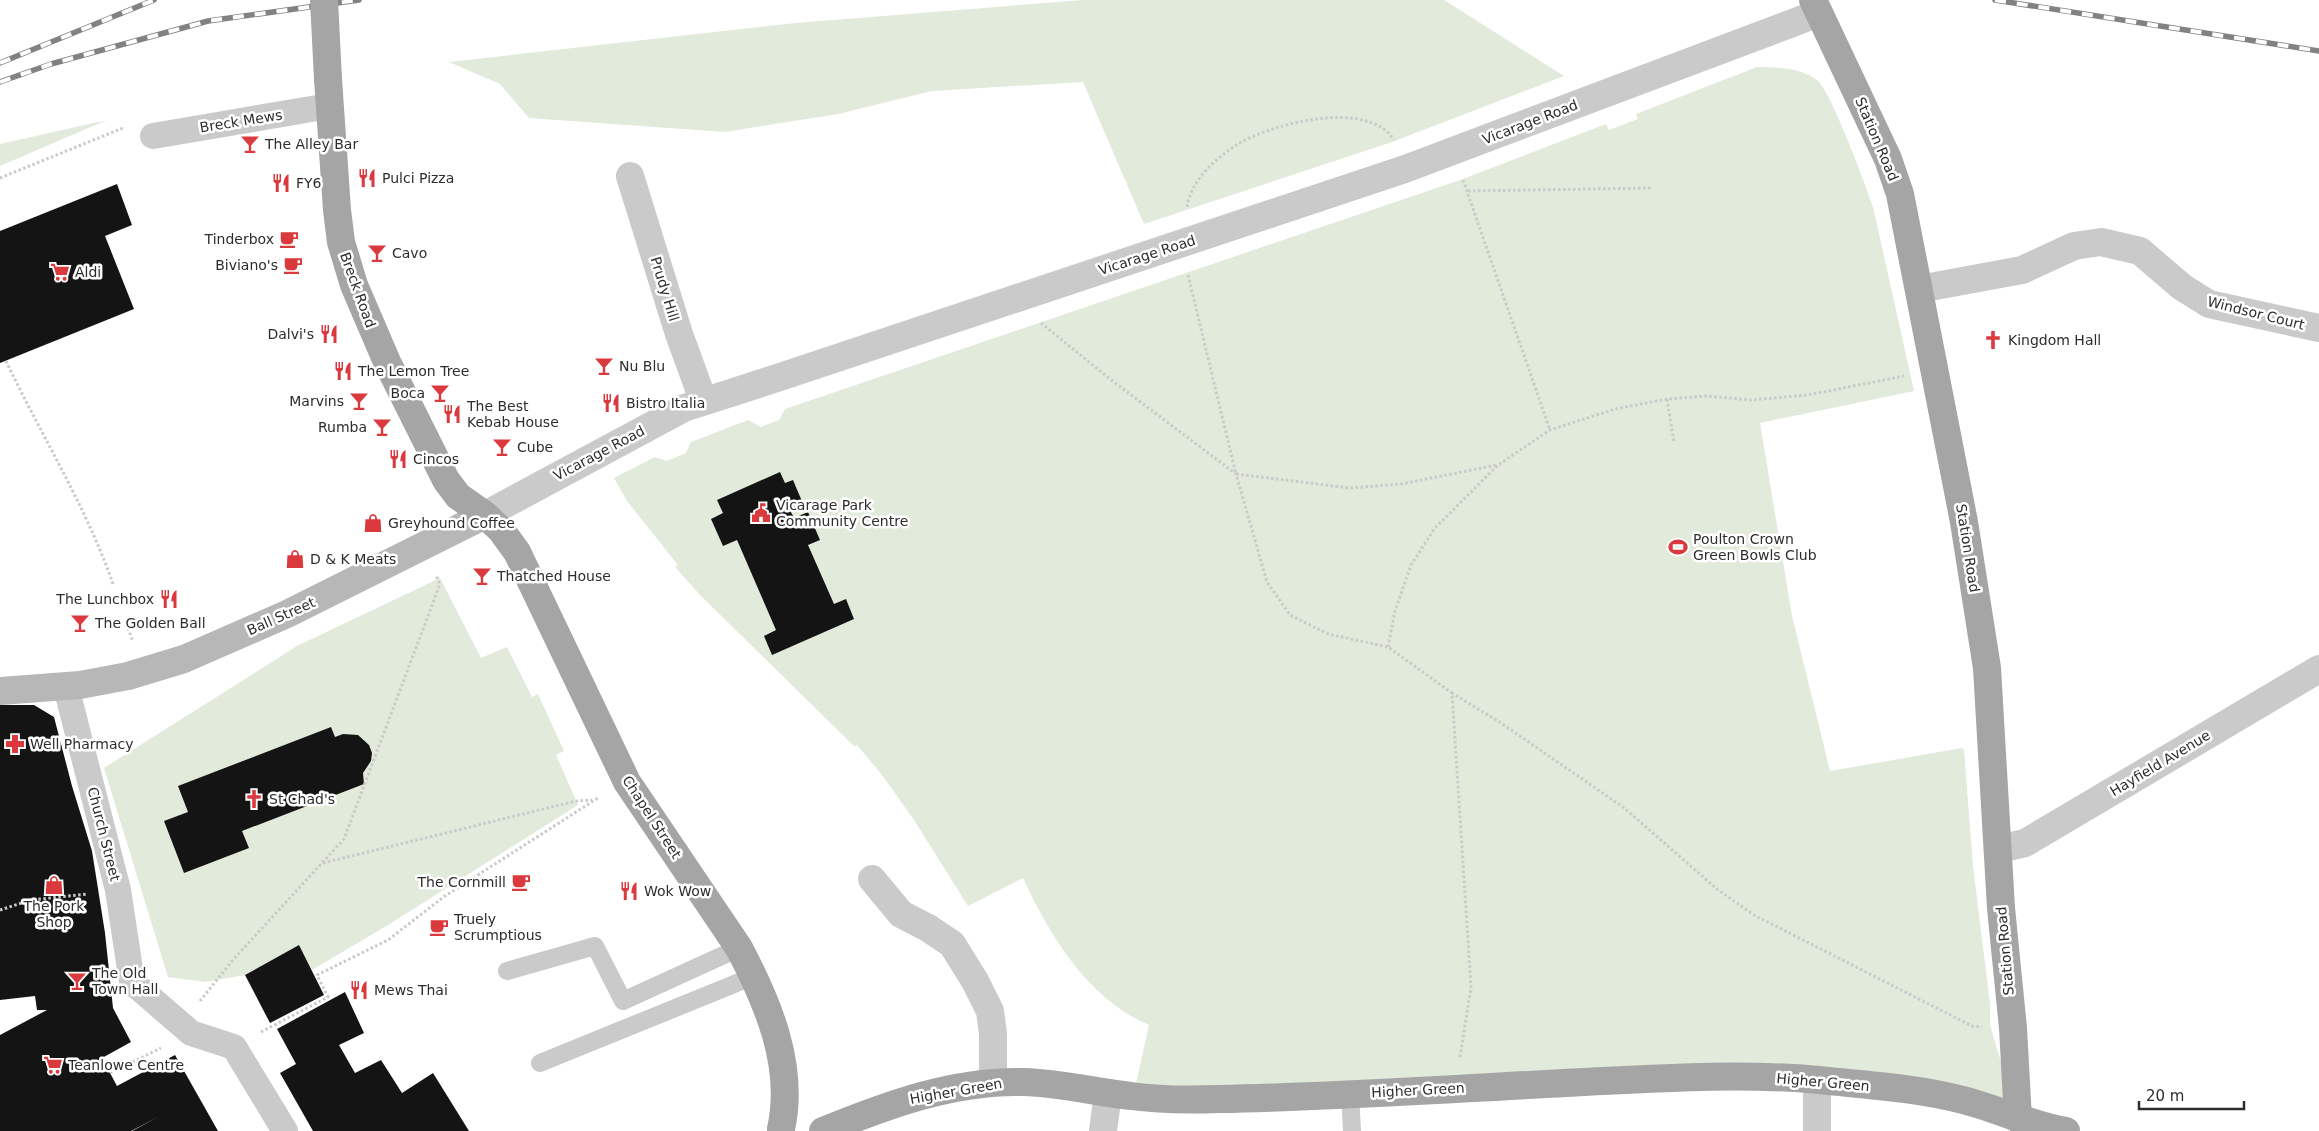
<svg xmlns="http://www.w3.org/2000/svg" width="2319" height="1131" viewBox="0 0 2319 1131" font-family="'DejaVu Sans',sans-serif">
  <rect width="100%" height="100%" fill="#fff"/>
  <!-- green -->
  <g fill="#e2eadb">
    <polygon points="1083,0 1444,0 1564,76 1392,142 1144,224 1083,82 932,91 838,114 725,132 529,118 500,84 449,62 796,23"/>
    <path d="M 1757,67 C 1776,67 1802,68 1817,80 C 1831,91 1866,186 1873,207 L 1914,391 L 1760,423 L 1792,616 L 1830,771 L 1962,748 L 1964,750 L 1973,866 L 1990,1004 L 1990,1025 L 2018,1119 L 1817,1080 L 1133,1097 L 1149,1025 C 1088,999 1050,936 1023,878 L 968,906 L 914,820 L 882,775 L 857,745 L 854,746 L 700,595 L 675,567 L 678,565 L 627,501 L 614,478 L 655,457 L 667,461 L 686,453 L 691,442 L 748,420 L 761,427 L 779,420 L 785,409 L 1463,179 L 1606,124 L 1609,130 L 1638,119 L 1636,114 Z"/>
    <polygon points="107,120 0,166 0,144"/>
    <polygon points="440,578 481,658 507,647 532,697 538,694 564,751 556,755 578,805 388,925 312,970 299,945 245,975 205,982 168,977 104,768 297,646"/>
  </g>
  <!-- building -->
  <g fill="#141414">
    <polygon points="117,184 132,225 105,236 134,309 0,363 0,231"/>
    <polygon points="780,472 785,483 793,480 804,506 791,512 794,518 808,512 820,540 808,545 834,604 846,599 854,619 772,655 764,636 776,630 737,540 723,546 711,519 723,513 717,500"/>
    <polygon points="0,705 34,705 54,717 72,786 92,851 105,933 113,1008 131,1042 102,1058 117,1086 175,1055 218,1131 132,1131 160,1116 131,1131 0,1131 0,1035 47,1010 37,1010 35,996 0,1000"/>
    <polygon points="331,727 335,737 343,734 358,735 369,745 372,753 371,761 363,773 364,784 242,831 249,848 184,873 164,821 188,812 178,786"/>
    <polygon points="299,945 324,995 270,1023 245,975"/>
    <polygon points="345,992 364,1033 339,1045 355,1073 381,1060 402,1093 433,1073 469,1131 313,1131 280,1073 296,1064 277,1029"/>
  </g>
  <g fill="none" stroke-linecap="round" stroke-linejoin="round">
    <!-- path -->
    <g stroke="#cacaca" stroke-width="3" stroke-dasharray="2.5 2.5" stroke-linecap="butt">
      <polyline points="0,178 123,128"/>
      <polyline points="1463,180 1550,430"/>
      <polyline points="1468,191 1651,188"/>
      <path d="M 1187,207 C 1191,180 1215,159 1238,144 C 1271,124 1368,98 1394,140"/>
      <polyline points="1188,275 1236,474 1350,488 1401,484 1497,465"/>
      <polyline points="1041,323 1110,379 1236,474 1267,582 1290,615 1328,634 1388,647 1452,693"/>
      <path d="M 6,361 C 41,435 86,506 113,584"/>
      <polyline points="1667,399 1674,442"/>
      <polyline points="128,628 133,642"/>
      <polyline points="1388,647 1395,611 1411,565 1435,528 1498,465 1550,430 1615,409 1667,399 1707,396 1751,400 1808,395 1904,376"/>
      <polyline points="323,863 576,801 592,800"/>
      <polyline points="0,910 31,900 87,894"/>
      <polyline points="200,1001 232,961 344,839 440,584 436,575"/>
      <polyline points="261,1032 328,997 317,975 388,940 445,896 598,798"/>
      <polyline points="1460,1057 1471,987 1452,693 1501,723 1623,807 1717,889 1754,915 1972,1026 1982,1027"/>
      <polyline points="110,1073 161,1048"/>
    </g>
    <!-- service -->
    <g stroke="#cacaca" stroke-width="18">
      <polyline points="507,971 595,946 623,1001 739,948"/>
      <polyline points="540,1063 754,976"/>
      <polyline points="1350,1093 1352,1131"/>
    </g>
    <!-- pedestrian -->
    <g stroke="#cacaca" stroke-width="26">
      <polyline points="153,136 329,106"/>
      <polyline points="66,687 118,890 132,982 191,1033 234,1047 285,1131"/>
    </g>
    <!-- minor -->
    <g stroke="#cacaca" stroke-width="28">
      <polyline points="630,176 679,334 703,400"/>
      <polyline points="1919,289 2022,270 2074,246 2101,242 2140,251 2182,287 2209,304 2319,328"/>
      <polyline points="1999,849 2025,843 2319,669"/>
      <polyline points="872,879 901,914 928,928 952,944 975,981 990,1011 993,1034 993,1083"/>
      <polyline points="1103,1131 1108,1093"/>
      <polyline points="1817,1131 1817,1080"/>
    </g>
    <!-- tertiary -->
    <polyline stroke="#cacaca" stroke-width="28" points="485,515 684,408 780,377 1405,169 1819,13"/>
    <!-- secondary -->
    <polyline stroke="#b7b7b7" stroke-width="28" points="0,691 80,685 128,676 184,659 287,614 485,515"/>
    <!-- primary -->
    <g stroke="#a5a5a5" stroke-width="28">
      <polyline points="1813,0 1888,159 1900,194 1964,522 1987,668 2001,908 2013,1028 2018,1119"/>
      <path d="M 328,79 L 337,210 L 341,242 L 354,285 L 387,362 L 446,480 L 458,496 L 485,515 L 501,530 L 517,552 L 627,782 L 739,948 C 768,1003 795,1066 781,1129"/>
      <path d="M 823,1131 C 887,1105 954,1080 1024,1082 C 1060,1083 1095,1092 1131,1096 C 1160,1100 1190,1100 1219,1099 C 1341,1097 1464,1088 1585,1082 C 1663,1078 1742,1073 1819,1080 C 1867,1085 1917,1088 1963,1100 C 1998,1109 2030,1125 2066,1131"/>
    </g>
    <!-- rail casing -->
    <g stroke="#828282" stroke-width="5.5">
      <g id="rail">
        <polyline points="1995,0 2319,51"/>
        <polyline points="0,63 154,0"/>
        <polyline points="0,82 51,64 208,21 359,0"/>
      </g>
    </g>
    <!-- rail -->
    <use href="#rail" stroke="#fff" stroke-width="4" stroke-dasharray="11" stroke-linecap="butt"/>
    <!-- primary-bridge -->
    <polyline stroke="#a5a5a5" stroke-width="28" points="324,0 328,79"/>
  </g>
  <!-- icons -->
  <defs>
    <g id="bar-bare" transform="scale(1.5)"><path d="M-6-5H6L.8 .8V4.5H3.5V6h-7V4.5H-.8V.8Z" fill="#da393e" stroke="#fff" stroke-width="2.5" paint-order="stroke"/></g>
    <g id="restaurant-bare" transform="scale(1.5)"><path d="M-5-6h1v4h1v-4h1v4h1v-4h1v5L-1.5 .5V6h-2V.5L-5-1ZM5-6V6H3V1.5H1.5Q1.5-4 5-6Z" fill="#da393e" stroke="#fff" stroke-width="2.5" paint-order="stroke"/></g>
    <g id="cafe-bare" transform="scale(1.5)"><path d="M-5.5-4.5H6V0H3Q3 3.5 0 3.5H-2.5Q-5.5 3.5-5.5 0ZM3-3.2v2h1.7v-2ZM-6 4.5H4V6H-6Z" fill="#da393e" stroke="#fff" stroke-width="2.5" paint-order="stroke"/></g>
    <g id="supermarket-bare" transform="scale(1.5)"><path d="M-6-5.5h2.5l.6 2H6L4.5 2H-2.5L-4.4-4H-6ZM-1.5 3.2a1.3 1.3 0 1 0 .1 0ZM3 3.2a1.3 1.3 0 1 0 .1 0Z" fill="#da393e" stroke="#fff" stroke-width="2.5" paint-order="stroke"/></g>
    <g id="church-bare" transform="scale(1.5)"><path d="M-1.2-6h2.4v3.5h3.3v2.4h-3.3V6h-2.4V-.1h-3.3v-2.4h3.3Z" fill="#da393e" stroke="#fff" stroke-width="2.5" paint-order="stroke"/></g>
    <g id="civic-bare" transform="scale(1.5)"><path d="M-.6-6.5H3V-4.5H.6V-3L4-1V1h2V6H-6V1h2V-1L-.6-3ZM-1.2 2.5V6h2.4V2.5Z" fill="#da393e" stroke="#fff" stroke-width="2.5" paint-order="stroke"/></g>
    <g id="shop-bare" transform="scale(1.5)"><path d="M-5-2.5h2.3a2.7 3.5 0 0 1 5.4 0H5L5.5 6h-11ZM-1.5-2.5h3a1.5 2.3 0 0 0-3 0Z" fill="#da393e" stroke="#fff" stroke-width="2.5" paint-order="stroke"/></g>
    <g id="stadium-bare" transform="scale(1.5)"><path d="M0-5a6.5 5 0 1 0 0 10a6.5 5 0 1 0 0-10ZM-3.5-1.8h7v3.6h-7Z" fill="#da393e" stroke="#fff" stroke-width="2.5" paint-order="stroke"/></g>
    <g id="pharmacy-bare" transform="scale(1.5)"><path d="M-2-6h4v4h4v4h-4v4h-4v-4h-4v-4h4Z" fill="#da393e" stroke="#fff" stroke-width="2.5" paint-order="stroke"/></g>
  </defs>
  <g fill-rule="evenodd">
    <use href="#bar-bare" x="250" y="144"/>
    <use href="#restaurant-bare" x="367" y="178"/>
    <use href="#restaurant-bare" x="281" y="183"/>
    <use href="#cafe-bare" x="289" y="239"/>
    <use href="#bar-bare" x="377" y="253"/>
    <use href="#cafe-bare" x="293" y="265"/>
    <use href="#supermarket-bare" x="60" y="272"/>
    <use href="#restaurant-bare" x="329" y="334"/>
    <use href="#church-bare" x="1993" y="340"/>
    <use href="#bar-bare" x="604" y="366"/>
    <use href="#restaurant-bare" x="343" y="371"/>
    <use href="#bar-bare" x="440" y="393"/>
    <use href="#bar-bare" x="359" y="401"/>
    <use href="#restaurant-bare" x="611" y="403"/>
    <use href="#restaurant-bare" x="452" y="414"/>
    <use href="#bar-bare" x="382" y="427"/>
    <use href="#bar-bare" x="502" y="447"/>
    <use href="#restaurant-bare" x="398" y="459"/>
    <use href="#civic-bare" x="761" y="513"/>
    <use href="#shop-bare" x="373" y="523"/>
    <use href="#stadium-bare" x="1678" y="547"/>
    <use href="#shop-bare" x="295" y="559"/>
    <use href="#bar-bare" x="482" y="576"/>
    <use href="#restaurant-bare" x="169" y="599"/>
    <use href="#bar-bare" x="80" y="623"/>
    <use href="#pharmacy-bare" x="15" y="744"/>
    <use href="#church-bare" x="254" y="799"/>
    <use href="#cafe-bare" x="521" y="882"/>
    <use href="#shop-bare" x="54" y="885"/>
    <use href="#restaurant-bare" x="629" y="891"/>
    <use href="#cafe-bare" x="439" y="927"/>
    <use href="#bar-bare" x="77" y="981"/>
    <use href="#restaurant-bare" x="359" y="990"/>
    <use href="#supermarket-bare" x="53" y="1065"/>
  </g>
  <g text-anchor="middle" dominant-baseline="central" stroke-width="5" stroke-linejoin="round" paint-order="stroke">
    <!-- street labels -->
    <g font-size="14" fill="#2d2d2d" stroke="#fff">
      <text transform="translate(241 121) rotate(-9)">Breck Mews</text>
      <text transform="translate(1530 122) rotate(-21)">Vicarage Road</text>
      <text transform="translate(1877 139) rotate(67)">Station Road</text>
      <text transform="translate(1147 255) rotate(-18)">Vicarage Road</text>
      <text transform="translate(665 289) rotate(73)">Prudy Hill</text>
      <text transform="translate(358 290) rotate(70)">Breck Road</text>
      <text transform="translate(2256 313) rotate(14)">Windsor Court</text>
      <text transform="translate(599 453) rotate(-28)">Vicarage Road</text>
      <text transform="translate(1968 548) rotate(81)">Station Road</text>
      <text transform="translate(281 616) rotate(-24)">Ball Street</text>
      <text transform="translate(2160 763) rotate(-31)">Hayfield Avenue</text>
      <text transform="translate(652 817) rotate(57)">Chapel Street</text>
      <text transform="translate(104 834) rotate(76)">Church Street</text>
      <text transform="translate(2005 951) rotate(-95)">Station Road</text>
      <text transform="translate(1823 1082) rotate(5)">Higher Green</text>
      <text transform="translate(1418 1090) rotate(-3)">Higher Green</text>
      <text transform="translate(956 1091) rotate(-10)">Higher Green</text>
    </g>
    <!-- poi labels -->
    <g font-size="14" fill="#2d2d2d" stroke="#fff" text-anchor="start">
      <text x="265" y="144">The Alley Bar</text>
      <text x="382" y="178">Pulci Pizza</text>
      <text x="296" y="183">FY6</text>
      <text x="274" y="239" text-anchor="end">Tinderbox</text>
      <text x="392" y="253">Cavo</text>
      <text x="278" y="265" text-anchor="end">Biviano's</text>
      <text x="75" y="272">Aldi</text>
      <text x="314" y="334" text-anchor="end">Dalvi's</text>
      <text x="2008" y="340">Kingdom Hall</text>
      <text x="619" y="366">Nu Blu</text>
      <text x="358" y="371">The Lemon Tree</text>
      <text x="425" y="393" text-anchor="end">Boca</text>
      <text x="344" y="401" text-anchor="end">Marvins</text>
      <text x="626" y="403">Bistro Italia</text>
      <text x="467" y="406">The Best<tspan x="467" dy="16">Kebab House</tspan></text>
      <text x="367" y="427" text-anchor="end">Rumba</text>
      <text x="517" y="447">Cube</text>
      <text x="413" y="459">Cincos</text>
      <text x="776" y="505">Vicarage Park<tspan x="776" dy="16">Community Centre</tspan></text>
      <text x="388" y="523">Greyhound Coffee</text>
      <text x="1693" y="539">Poulton Crown<tspan x="1693" dy="16">Green Bowls Club</tspan></text>
      <text x="310" y="559">D &amp; K Meats</text>
      <text x="497" y="576">Thatched House</text>
      <text x="154" y="599" text-anchor="end">The Lunchbox</text>
      <text x="95" y="623">The Golden Ball</text>
      <text x="30" y="744">Well Pharmacy</text>
      <text x="269" y="799">St Chad's</text>
      <text x="506" y="882" text-anchor="end">The Cornmill</text>
      <text x="644" y="891">Wok Wow</text>
      <text x="54" y="906" text-anchor="middle">The Pork<tspan x="54" dy="16">Shop</tspan></text>
      <text x="454" y="919">Truely<tspan x="454" dy="16">Scrumptious</tspan></text>
      <text x="92" y="973">The Old<tspan x="92" dy="16">Town Hall</tspan></text>
      <text x="374" y="990">Mews Thai</text>
      <text x="68" y="1065">Teanlowe Centre</text>
    </g>
  </g>
  <!-- scale -->
  <path d="M2139 1101v8h105v-8" fill="none" stroke="#2d2d2d" stroke-width="2.5"/>
  <text x="2146" y="1101" font-size="15" fill="#2d2d2d" stroke="#ffffff" stroke-width="4" paint-order="stroke">20 m</text>
</svg>
